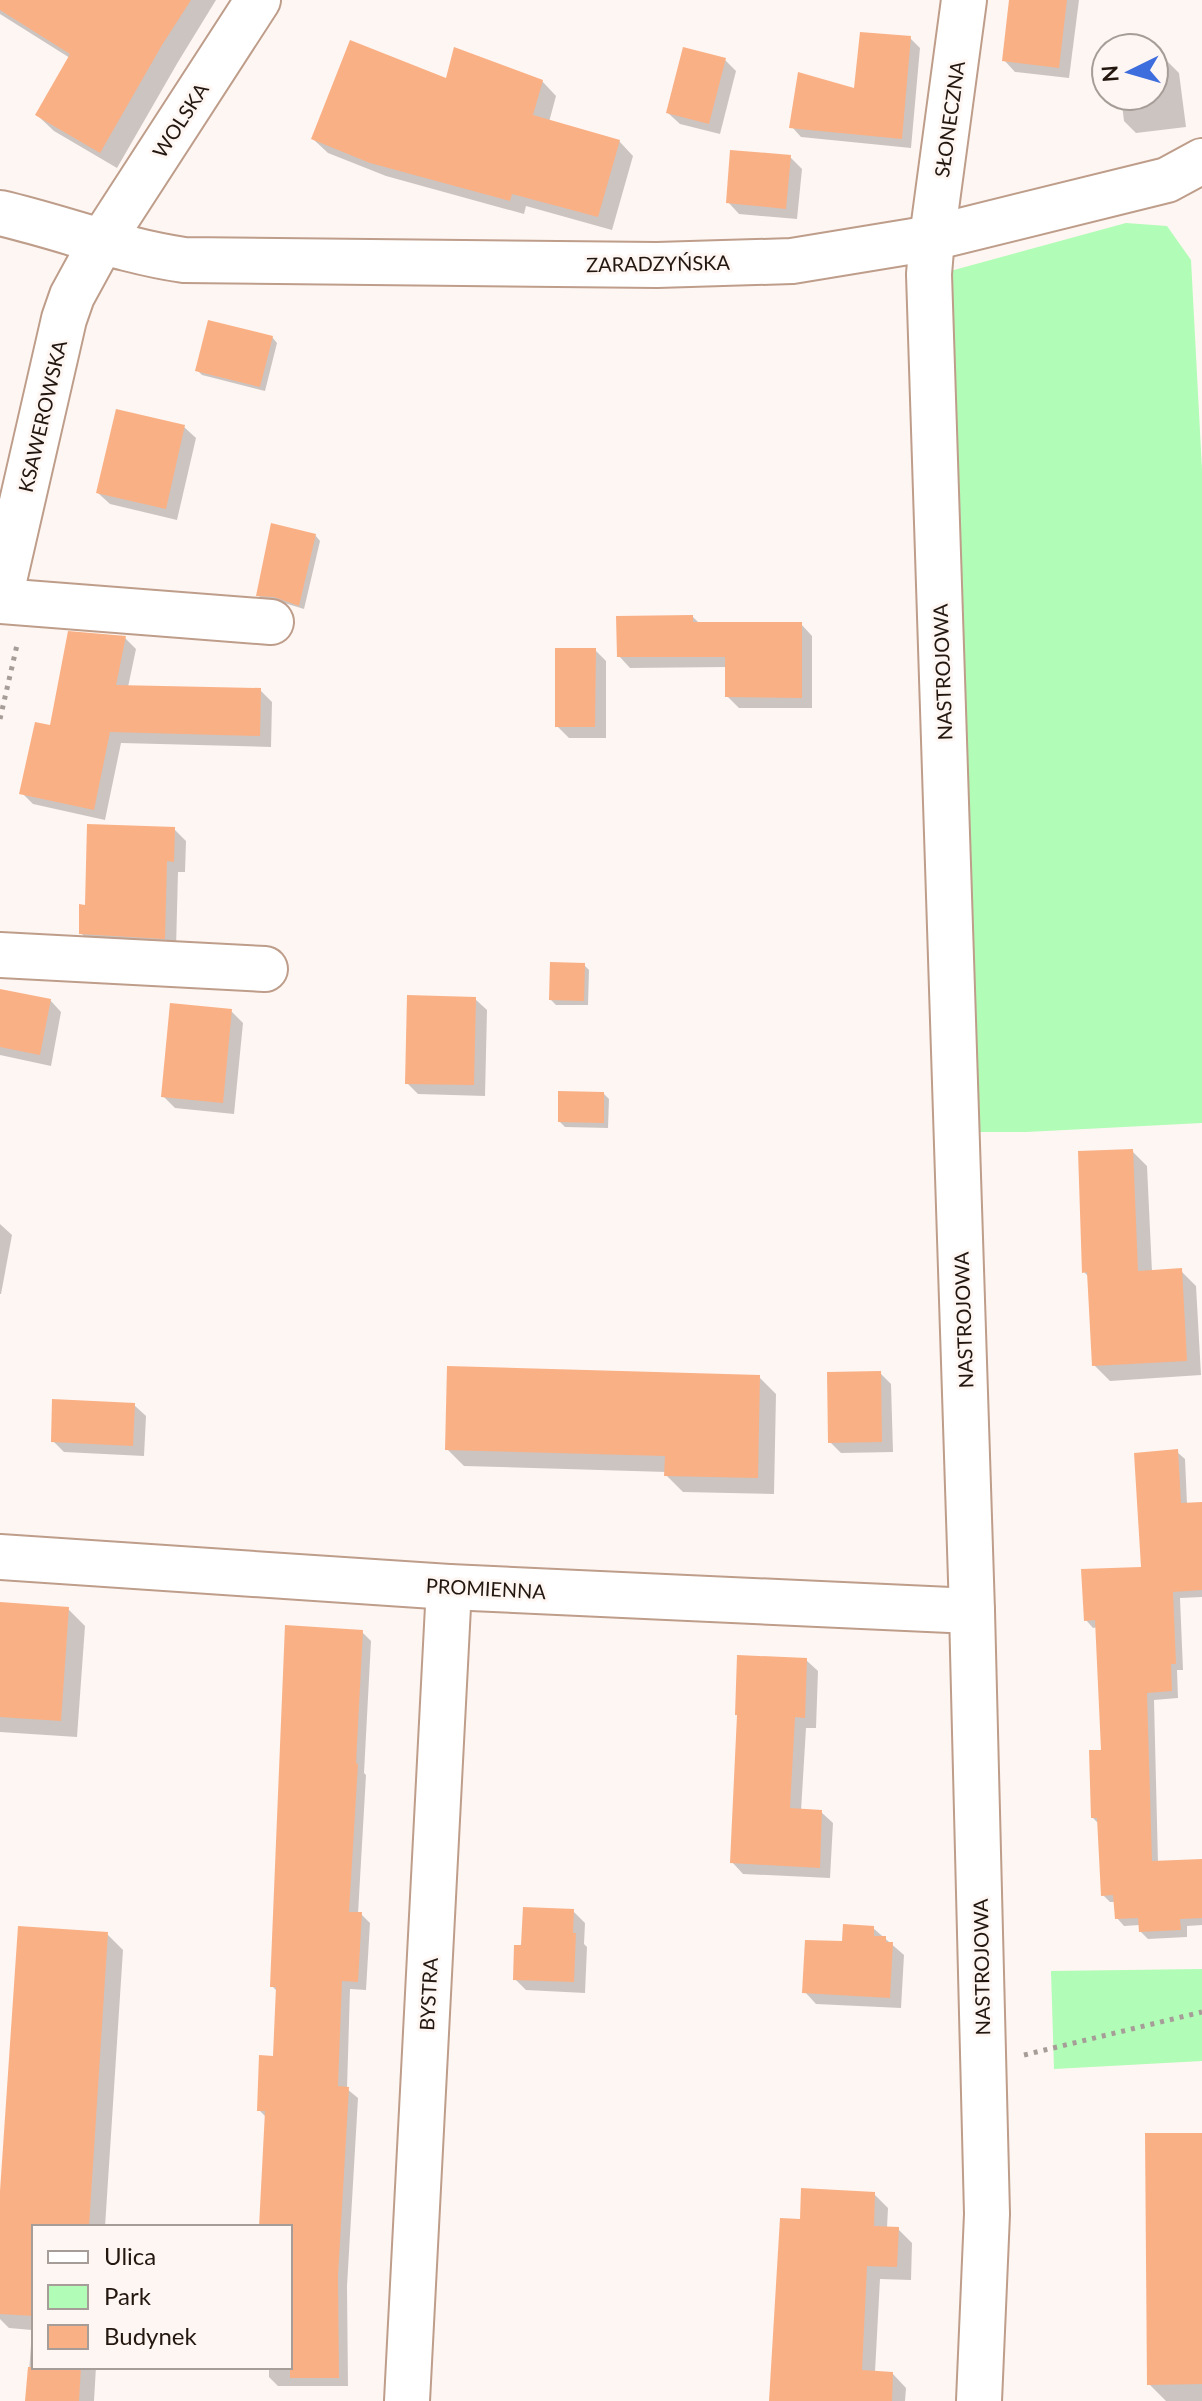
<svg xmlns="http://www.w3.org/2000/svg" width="1202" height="2401" viewBox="0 0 1202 2401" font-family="Lato,sans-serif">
  <rect width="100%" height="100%" fill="#fef6f2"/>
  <!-- green -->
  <g fill="#b1fcb6">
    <polygon points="1126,223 1167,226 1191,260 1202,470 1202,1123 1026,1132 977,1132 943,273"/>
    <polygon points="1202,1969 1202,2061 1054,2069 1051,1971"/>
  </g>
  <!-- shadow -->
  <g fill="#0003">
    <polygon points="0,0 216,0 178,62 117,168 54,131 37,115 70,58 0,14"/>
    <polygon points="1011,0 1079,0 1069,78 1015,72 1004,60"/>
    <polygon points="910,38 920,48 911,148 801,137 792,127 856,90"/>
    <polygon points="725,60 736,71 720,134 680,124 668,113"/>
    <polygon points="1168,62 1179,73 1186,127 1136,133 1124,121 1121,96 1154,96 1154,63"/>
    <polygon points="447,80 542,81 556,96 549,122 619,141 633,156 612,230 526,206 524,214 386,176 328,153 313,139"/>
    <polygon points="790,157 802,169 797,219 739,214 728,202"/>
    <polygon points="272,337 277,343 265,391 202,375 197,370"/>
    <polygon points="184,427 196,438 177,520 110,504 98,493"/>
    <polygon points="315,535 320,541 304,609 281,602 263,600 258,595"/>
    <polygon points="693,617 700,624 801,624 812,636 812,708 739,708 727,696 727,667 630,668 619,656"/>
    <polygon points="125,638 136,649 128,687 260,690 272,702 271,747 121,743 105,820 33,804 22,793"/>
    <polygon points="595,650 606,661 606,738 569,738 557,726"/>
    <polygon points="174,829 186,841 185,872 178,872 176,949 92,945 81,933 86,907"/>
    <polygon points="584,965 589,970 588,1005 556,1005 551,1000"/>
    <polygon points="0,991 50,1000 61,1012 51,1066 0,1055"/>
    <polygon points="475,999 487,1010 485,1096 418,1094 407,1083"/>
    <polygon points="231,1011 243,1023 234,1114 175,1108 163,1096"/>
    <polygon points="604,1094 609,1099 608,1128 565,1127 560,1122"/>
    <polygon points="1132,1151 1147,1166 1152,1272 1181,1271 1196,1286 1201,1375 1110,1381 1094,1365 1089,1277 1084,1272"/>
    <polygon points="0,1224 12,1235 1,1294 0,1294"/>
    <polygon points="880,1373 891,1384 893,1452 841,1453 830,1442"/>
    <polygon points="759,1377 776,1394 774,1494 683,1492 666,1475 666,1472 464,1466 447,1449"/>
    <polygon points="134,1405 146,1416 144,1456 64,1452 53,1441"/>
    <polygon points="1177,1452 1185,1459 1187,1504 1202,1504 1202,1597 1180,1598 1183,1670 1177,1670 1178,1698 1154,1700 1158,1863 1202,1861 1202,1925 1187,1926 1187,1937 1148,1939 1141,1932 1140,1925 1124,1926 1117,1918 1116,1902 1110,1902 1103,1895 1099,1824 1093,1818 1103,1751 1098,1627 1093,1628 1086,1620 1143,1569"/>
    <polygon points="0,1604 68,1609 85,1626 77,1737 0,1732"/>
    <polygon points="362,1632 371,1641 364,1773 366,1775 358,1914 361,1914 370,1923 366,1990 350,1989 347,2089 358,2098 347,2286 348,2386 278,2386 269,2377 269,2367 290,2367 290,2227 261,2227 267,2118 259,2110 275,2058 278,1992 272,1986"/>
    <polygon points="806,1660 818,1671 816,1728 806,1728 801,1811 821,1812 833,1823 830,1878 743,1874 732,1862"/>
    <polygon points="573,1911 585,1923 584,1944 587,1947 585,1993 526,1990 515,1979 523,1947"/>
    <polygon points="873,1928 904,1955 901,2008 816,2004 805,1992 843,1944"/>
    <polygon points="107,1934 123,1950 105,2227 34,2227 34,2367 96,2367 94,2401 27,2401 32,2330 9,2328 0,2319 0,2220"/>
    <polygon points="1202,2135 1202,2401 1166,2401 1149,2384"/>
    <polygon points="874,2194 888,2208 887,2228 898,2229 912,2243 911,2280 880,2279 875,2372 892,2373 906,2388 905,2401 771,2401 801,2221"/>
  </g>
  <!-- building -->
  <g fill="#fab085">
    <polygon points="0,0 191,0 162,45 100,153 35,115 70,54 0,10"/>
    <polygon points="1009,0 1067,0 1059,68 1002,61"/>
    <polygon points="860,32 911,36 902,139 789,128 798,72 854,88"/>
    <polygon points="350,40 446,78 454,47 543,80 533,115 620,140 598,217 512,194 510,201 370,163 311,139"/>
    <polygon points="683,47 726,58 709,124 666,113"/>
    <polygon points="730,150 791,155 786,209 726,203"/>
    <polygon points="208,320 273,336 260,387 195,371"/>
    <polygon points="116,409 185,425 166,509 96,493"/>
    <polygon points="271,523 316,534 299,606 274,597 256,596"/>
    <polygon points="693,615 693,622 802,622 802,698 725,697 725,657 617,657 616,616"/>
    <polygon points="68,631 126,636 116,685 261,688 260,736 110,732 94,810 19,794 35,722 50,725"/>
    <polygon points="555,648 596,648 595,727 555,727"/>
    <polygon points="87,824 175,827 174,862 167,861 165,939 79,934 79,904 85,905"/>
    <polygon points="550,962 585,963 584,1001 549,1000"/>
    <polygon points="0,989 51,999 40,1055 0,1047"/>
    <polygon points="407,995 476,997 474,1085 405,1084"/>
    <polygon points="170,1003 232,1009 223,1103 161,1097"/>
    <polygon points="558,1091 604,1092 604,1123 558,1122"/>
    <polygon points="1133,1149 1138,1271 1182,1268 1187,1361 1092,1366 1087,1272 1082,1273 1078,1151"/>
    <polygon points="447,1366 760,1375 758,1478 664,1476 665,1456 445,1450"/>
    <polygon points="881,1371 882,1442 828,1443 827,1372"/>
    <polygon points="52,1399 135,1403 133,1446 51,1442"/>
    <polygon points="1178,1449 1181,1503 1202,1502 1202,1590 1173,1592 1176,1664 1171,1664 1172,1691 1147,1693 1152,1861 1202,1859 1202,1918 1180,1919 1181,1930 1139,1932 1138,1918 1115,1919 1113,1895 1101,1896 1097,1818 1091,1818 1089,1750 1101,1750 1095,1620 1084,1621 1081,1569 1141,1567 1134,1453"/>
    <polygon points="0,1602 69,1607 61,1721 0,1717"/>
    <polygon points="285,1625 363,1630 356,1763 358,1764 349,1912 362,1912 358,1982 342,1981 338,2086 349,2087 338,2276 339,2378 290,2378 290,2227 259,2227 265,2111 257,2111 259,2055 273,2056 276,1987 270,1987"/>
    <polygon points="737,1655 807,1658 805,1718 795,1717 790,1808 822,1810 820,1868 730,1863 737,1715 735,1715"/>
    <polygon points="523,1907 574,1909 573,1933 576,1933 574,1982 513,1980 514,1945 521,1945"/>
    <polygon points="843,1924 874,1926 874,1936 886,1936 886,1942 893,1942 890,1998 802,1993 805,1940 842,1941"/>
    <polygon points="18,1926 108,1932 89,2227 34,2227 34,2316 0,2314 0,2191"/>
    <polygon points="1145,2133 1202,2133 1202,2384 1147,2385"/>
    <polygon points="801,2188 875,2192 874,2226 899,2227 897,2267 867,2266 862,2370 893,2372 892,2401 769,2401 780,2218 800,2219"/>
    <polygon points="28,2367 81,2367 79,2401 25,2401"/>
  </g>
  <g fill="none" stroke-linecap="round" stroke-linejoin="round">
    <!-- minor casing -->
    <g stroke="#be9d8a" stroke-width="48">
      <g id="minor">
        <polyline points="964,0 932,238 929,274 972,1611 987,2214 979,2401"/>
        <path d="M 0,213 C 61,227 121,251 184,260 L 657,265 L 792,261 L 932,238 L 1167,180 L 1202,161"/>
        <polyline points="0,598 64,319 72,296 102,241 258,0"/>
        <polyline points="0,601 271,622"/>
        <polyline points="0,955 265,969"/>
        <polyline points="0,1557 449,1587 972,1611"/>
        <polyline points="407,2401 449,1587"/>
      </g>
    </g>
    <!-- path -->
    <g stroke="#a79d98" stroke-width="5" stroke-dasharray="4 6" stroke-linecap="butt">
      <polyline points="0,719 17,645"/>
      <polyline points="1024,2055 1202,2012"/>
    </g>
    <!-- minor -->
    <use href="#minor" stroke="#fff" stroke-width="44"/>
  </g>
  <g text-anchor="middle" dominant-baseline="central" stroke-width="6" stroke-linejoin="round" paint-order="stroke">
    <!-- street labels -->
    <g font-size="20" fill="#231710" stroke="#fef6f2">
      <text transform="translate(949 119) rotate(-82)">SŁONECZNA</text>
      <text transform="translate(180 120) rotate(-57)">WOLSKA</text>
      <text transform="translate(658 263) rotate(-1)">ZARADZYŃSKA</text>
      <text transform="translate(42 416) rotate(-77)">KSAWEROWSKA</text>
      <text transform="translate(942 672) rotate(-92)">NASTROJOWA</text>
      <text transform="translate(963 1320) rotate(-92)">NASTROJOWA</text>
      <text transform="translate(486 1588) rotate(3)">PROMIENNA</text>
      <text transform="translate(981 1967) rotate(-91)">NASTROJOWA</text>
      <text transform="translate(428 1994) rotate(-87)">BYSTRA</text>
    </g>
  </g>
  <!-- legend -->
  <rect x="32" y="2225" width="260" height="144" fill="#fef6f2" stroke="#a69d98" stroke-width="2"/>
  <rect x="48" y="2251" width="40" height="12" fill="#ffffff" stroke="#a69d98" stroke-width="2"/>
  <text x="104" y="2265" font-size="24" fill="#231710">Ulica</text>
  <rect x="48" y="2285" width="40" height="24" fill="#b1fcb6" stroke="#a69d98" stroke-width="2"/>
  <text x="104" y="2305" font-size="24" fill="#231710">Park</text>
  <rect x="48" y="2325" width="40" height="24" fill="#fab085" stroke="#a69d98" stroke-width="2"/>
  <text x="104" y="2345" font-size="24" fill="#231710">Budynek</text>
  <!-- north arrow -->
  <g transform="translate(1130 72) rotate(265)"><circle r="38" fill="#fef6f2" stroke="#a69d98" stroke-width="2"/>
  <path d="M0-6L14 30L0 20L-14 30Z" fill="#3e6dde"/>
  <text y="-12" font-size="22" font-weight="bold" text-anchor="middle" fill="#231710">N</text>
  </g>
</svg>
